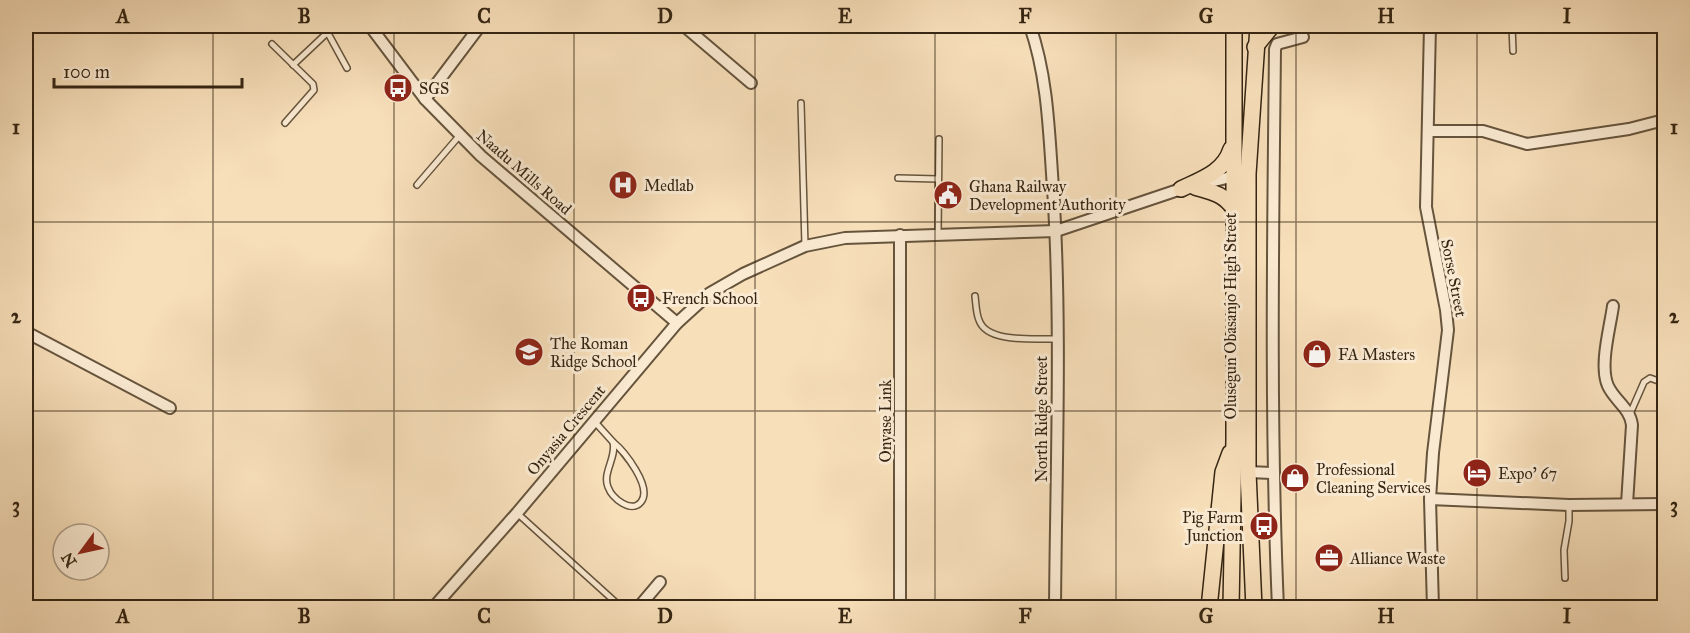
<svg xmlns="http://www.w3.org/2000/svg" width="1690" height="633" viewBox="0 0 1690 633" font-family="'IM FELL Great Primer',serif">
  <rect width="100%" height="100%" fill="#f7dfba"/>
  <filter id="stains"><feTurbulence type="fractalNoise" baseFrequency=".00333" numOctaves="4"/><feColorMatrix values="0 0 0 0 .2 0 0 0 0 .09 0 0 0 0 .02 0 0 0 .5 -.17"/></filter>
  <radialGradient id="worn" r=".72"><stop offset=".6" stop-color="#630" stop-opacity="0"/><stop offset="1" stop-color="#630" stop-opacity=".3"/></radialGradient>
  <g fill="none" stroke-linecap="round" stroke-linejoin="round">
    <!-- service casing -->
    <g stroke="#66543d" stroke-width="8">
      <g id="service">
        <polyline points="324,26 347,68"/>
        <polyline points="1512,26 1513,51"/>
        <polyline points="272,44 313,84 314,90 285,123"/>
        <polyline points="293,65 328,32"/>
        <polyline points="801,103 805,246"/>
        <polyline points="898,178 938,179"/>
        <polyline points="417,185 460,135"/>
        <polyline points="938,234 939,139"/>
        <path d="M 975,296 C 976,304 976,313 979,320 C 987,344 1036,338 1057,339"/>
        <polyline points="1630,414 1644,382 1650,378 1664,383"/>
        <polyline points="594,421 613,442"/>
        <path d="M 613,442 C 624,451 653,487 641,502 C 631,514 612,498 608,487 C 602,473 617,457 613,442 Z"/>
        <polyline points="517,513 622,608"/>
        <polyline points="1565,578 1564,550 1569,521 1569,505"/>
      </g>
    </g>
    <!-- minor casing -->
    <g stroke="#66543d" stroke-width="14">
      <g id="minor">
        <polyline points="370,26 425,99 481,156 677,323"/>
        <polyline points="684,26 751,83"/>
        <path d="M 1030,26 C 1048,78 1049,133 1053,188 C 1062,327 1056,468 1055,608"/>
        <polyline points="1430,26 1426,207 1446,310 1448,330 1433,453 1430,499 1433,608"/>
        <polyline points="425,99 480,26"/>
        <polyline points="1428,131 1483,131 1527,144 1629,129 1664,120"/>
        <polyline points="900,235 900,608"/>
        <path d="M 1613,306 C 1610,328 1599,366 1608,386 C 1615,401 1630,408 1632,425 L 1627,504"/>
        <polyline points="26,332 170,408"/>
        <polyline points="1248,472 1274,473"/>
        <polyline points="1430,499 1569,505 1664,504"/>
        <polyline points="433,608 517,513 677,323 710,293 743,274 805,246 845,238 1056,231 1181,189 1239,175"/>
        <polyline points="638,608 660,582"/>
        <path d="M 1278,608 C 1270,421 1273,235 1275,49 L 1277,44 L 1303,37"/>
      </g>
    </g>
    <!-- primary casing -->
    <g stroke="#352513" stroke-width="18">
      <g id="primary">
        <polyline points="1255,47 1272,26"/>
        <path d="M 1195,187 C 1212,192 1224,194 1234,209"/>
        <path d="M 1181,189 C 1202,179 1224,172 1231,149"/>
        <polyline points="1209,608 1223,472 1230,453"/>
        <polyline points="1231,608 1234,439 1234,26"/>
        <polyline points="1254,608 1248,472 1248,174 1258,26"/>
      </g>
    </g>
    <!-- service -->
    <use href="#service" stroke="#faead2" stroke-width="5"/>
    <!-- minor -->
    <use href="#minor" stroke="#faead2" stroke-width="10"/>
    <!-- primary -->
    <use href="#primary" stroke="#f7dfba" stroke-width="15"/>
  </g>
  <!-- grid -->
  <path fill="none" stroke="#352513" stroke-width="1.5" stroke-opacity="0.55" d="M 213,26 L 213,608M 394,26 L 394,608M 574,26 L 574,608M 755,26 L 755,608M 935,26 L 935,608M 1116,26 L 1116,608M 1296,26 L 1296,608M 1477,26 L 1477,608M 26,222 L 1664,222M 26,411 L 1664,411"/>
  <!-- icons -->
  <defs>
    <g id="bus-disc" transform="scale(1.5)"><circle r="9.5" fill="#8f2418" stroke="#faead2"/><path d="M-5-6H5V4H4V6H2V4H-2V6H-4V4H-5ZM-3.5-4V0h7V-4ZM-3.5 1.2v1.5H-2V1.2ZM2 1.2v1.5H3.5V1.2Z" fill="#fff"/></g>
    <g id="hospital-disc" transform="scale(1.5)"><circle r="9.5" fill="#8f2418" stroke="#faead2"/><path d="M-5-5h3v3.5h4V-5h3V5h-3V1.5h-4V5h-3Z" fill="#fff"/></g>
    <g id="civic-disc" transform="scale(1.5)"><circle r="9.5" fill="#8f2418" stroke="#faead2"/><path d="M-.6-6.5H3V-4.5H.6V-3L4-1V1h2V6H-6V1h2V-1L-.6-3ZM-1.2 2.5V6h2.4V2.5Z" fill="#fff"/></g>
    <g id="school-disc" transform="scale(1.5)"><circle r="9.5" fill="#8f2418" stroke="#faead2"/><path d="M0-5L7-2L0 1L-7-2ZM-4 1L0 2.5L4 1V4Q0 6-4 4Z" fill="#fff"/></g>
    <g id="shop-disc" transform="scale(1.5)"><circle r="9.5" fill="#8f2418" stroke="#faead2"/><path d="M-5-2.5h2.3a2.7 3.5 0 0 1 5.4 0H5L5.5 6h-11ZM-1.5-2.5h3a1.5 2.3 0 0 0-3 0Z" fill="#fff"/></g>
    <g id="hotel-disc" transform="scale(1.5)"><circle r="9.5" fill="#8f2418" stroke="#faead2"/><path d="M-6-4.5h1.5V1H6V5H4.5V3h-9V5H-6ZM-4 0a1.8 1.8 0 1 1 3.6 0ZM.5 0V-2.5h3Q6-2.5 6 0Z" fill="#fff"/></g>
    <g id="office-disc" transform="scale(1.5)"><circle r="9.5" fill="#8f2418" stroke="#faead2"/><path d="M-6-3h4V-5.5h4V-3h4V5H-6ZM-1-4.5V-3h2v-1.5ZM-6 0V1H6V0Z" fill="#fff"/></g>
  </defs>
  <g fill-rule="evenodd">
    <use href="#bus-disc" x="398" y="88"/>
    <use href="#hospital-disc" x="623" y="185"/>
    <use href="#civic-disc" x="948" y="195"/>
    <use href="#bus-disc" x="641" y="298"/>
    <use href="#school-disc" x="529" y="352"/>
    <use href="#shop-disc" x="1317" y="354"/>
    <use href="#hotel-disc" x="1477" y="473"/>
    <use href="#shop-disc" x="1295" y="478"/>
    <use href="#bus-disc" x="1264" y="526"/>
    <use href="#office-disc" x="1329" y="558"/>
  </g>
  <g text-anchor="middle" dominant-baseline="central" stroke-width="6" stroke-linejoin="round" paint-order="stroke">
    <!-- poi labels -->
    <g font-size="16" fill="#352513" stroke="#faead2" text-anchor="start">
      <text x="419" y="88">SGS</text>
      <text x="644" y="185">Medlab</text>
      <text x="969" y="186">Ghana Railway<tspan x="969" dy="18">Development Authority</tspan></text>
      <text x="662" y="298">French School</text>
      <text x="550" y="343">The Roman<tspan x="550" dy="18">Ridge School</tspan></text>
      <text x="1338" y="354">FA Masters</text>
      <text x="1316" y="469">Professional<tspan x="1316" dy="18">Cleaning Services</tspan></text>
      <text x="1498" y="473">Expo' 67</text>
      <text x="1243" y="517" text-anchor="end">Pig Farm<tspan x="1243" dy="18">Junction</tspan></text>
      <text x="1350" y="558">Alliance Waste</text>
    </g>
    <!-- street labels -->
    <g font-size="16" fill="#352513" stroke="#faead2">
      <text transform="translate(524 172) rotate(41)">Naadu Mills Road</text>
      <text transform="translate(1454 278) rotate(79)">Sorse Street</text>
      <text transform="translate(1230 316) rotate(-90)">Olusegun Obasanjo High Street</text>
      <text transform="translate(1041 419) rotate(-90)">North Ridge Street</text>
      <text transform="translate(885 421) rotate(-90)">Onyase Link</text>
      <text transform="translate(566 430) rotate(-50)">Onyasia Crescent</text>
    </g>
  </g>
  <!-- margin -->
  <rect width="1690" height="633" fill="none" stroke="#f7dfba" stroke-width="66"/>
  <!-- north arrow -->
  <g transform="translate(81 552) rotate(237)"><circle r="28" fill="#faead2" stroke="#ab9b86" stroke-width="1.5"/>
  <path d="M0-4.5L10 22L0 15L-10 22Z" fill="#8f2418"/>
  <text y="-9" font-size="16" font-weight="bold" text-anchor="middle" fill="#352513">N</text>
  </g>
  <!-- scale -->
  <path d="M54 78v9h188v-9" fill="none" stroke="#352513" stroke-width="3"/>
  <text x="63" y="78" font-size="18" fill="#352513" stroke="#faead2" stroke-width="4.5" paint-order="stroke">100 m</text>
  <rect x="33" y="33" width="1624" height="567" fill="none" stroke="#352513" stroke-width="2"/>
  <g font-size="20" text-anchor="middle" font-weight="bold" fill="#352513">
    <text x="123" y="23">A</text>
    <text x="304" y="23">B</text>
    <text x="484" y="23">C</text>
    <text x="665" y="23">D</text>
    <text x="845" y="23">E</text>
    <text x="1025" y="23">F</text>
    <text x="1206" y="23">G</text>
    <text x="1386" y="23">H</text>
    <text x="1567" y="23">I</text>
    <text x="16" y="134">1</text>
    <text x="1674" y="134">1</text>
    <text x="16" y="323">2</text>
    <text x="1674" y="323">2</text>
    <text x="16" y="512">3</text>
    <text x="1674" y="512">3</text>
    <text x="123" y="623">A</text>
    <text x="304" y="623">B</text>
    <text x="484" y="623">C</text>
    <text x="665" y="623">D</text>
    <text x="845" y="623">E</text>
    <text x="1025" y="623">F</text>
    <text x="1206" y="623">G</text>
    <text x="1386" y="623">H</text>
    <text x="1567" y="623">I</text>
  </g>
  <rect width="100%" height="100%" filter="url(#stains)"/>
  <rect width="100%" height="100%" fill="url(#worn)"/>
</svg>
